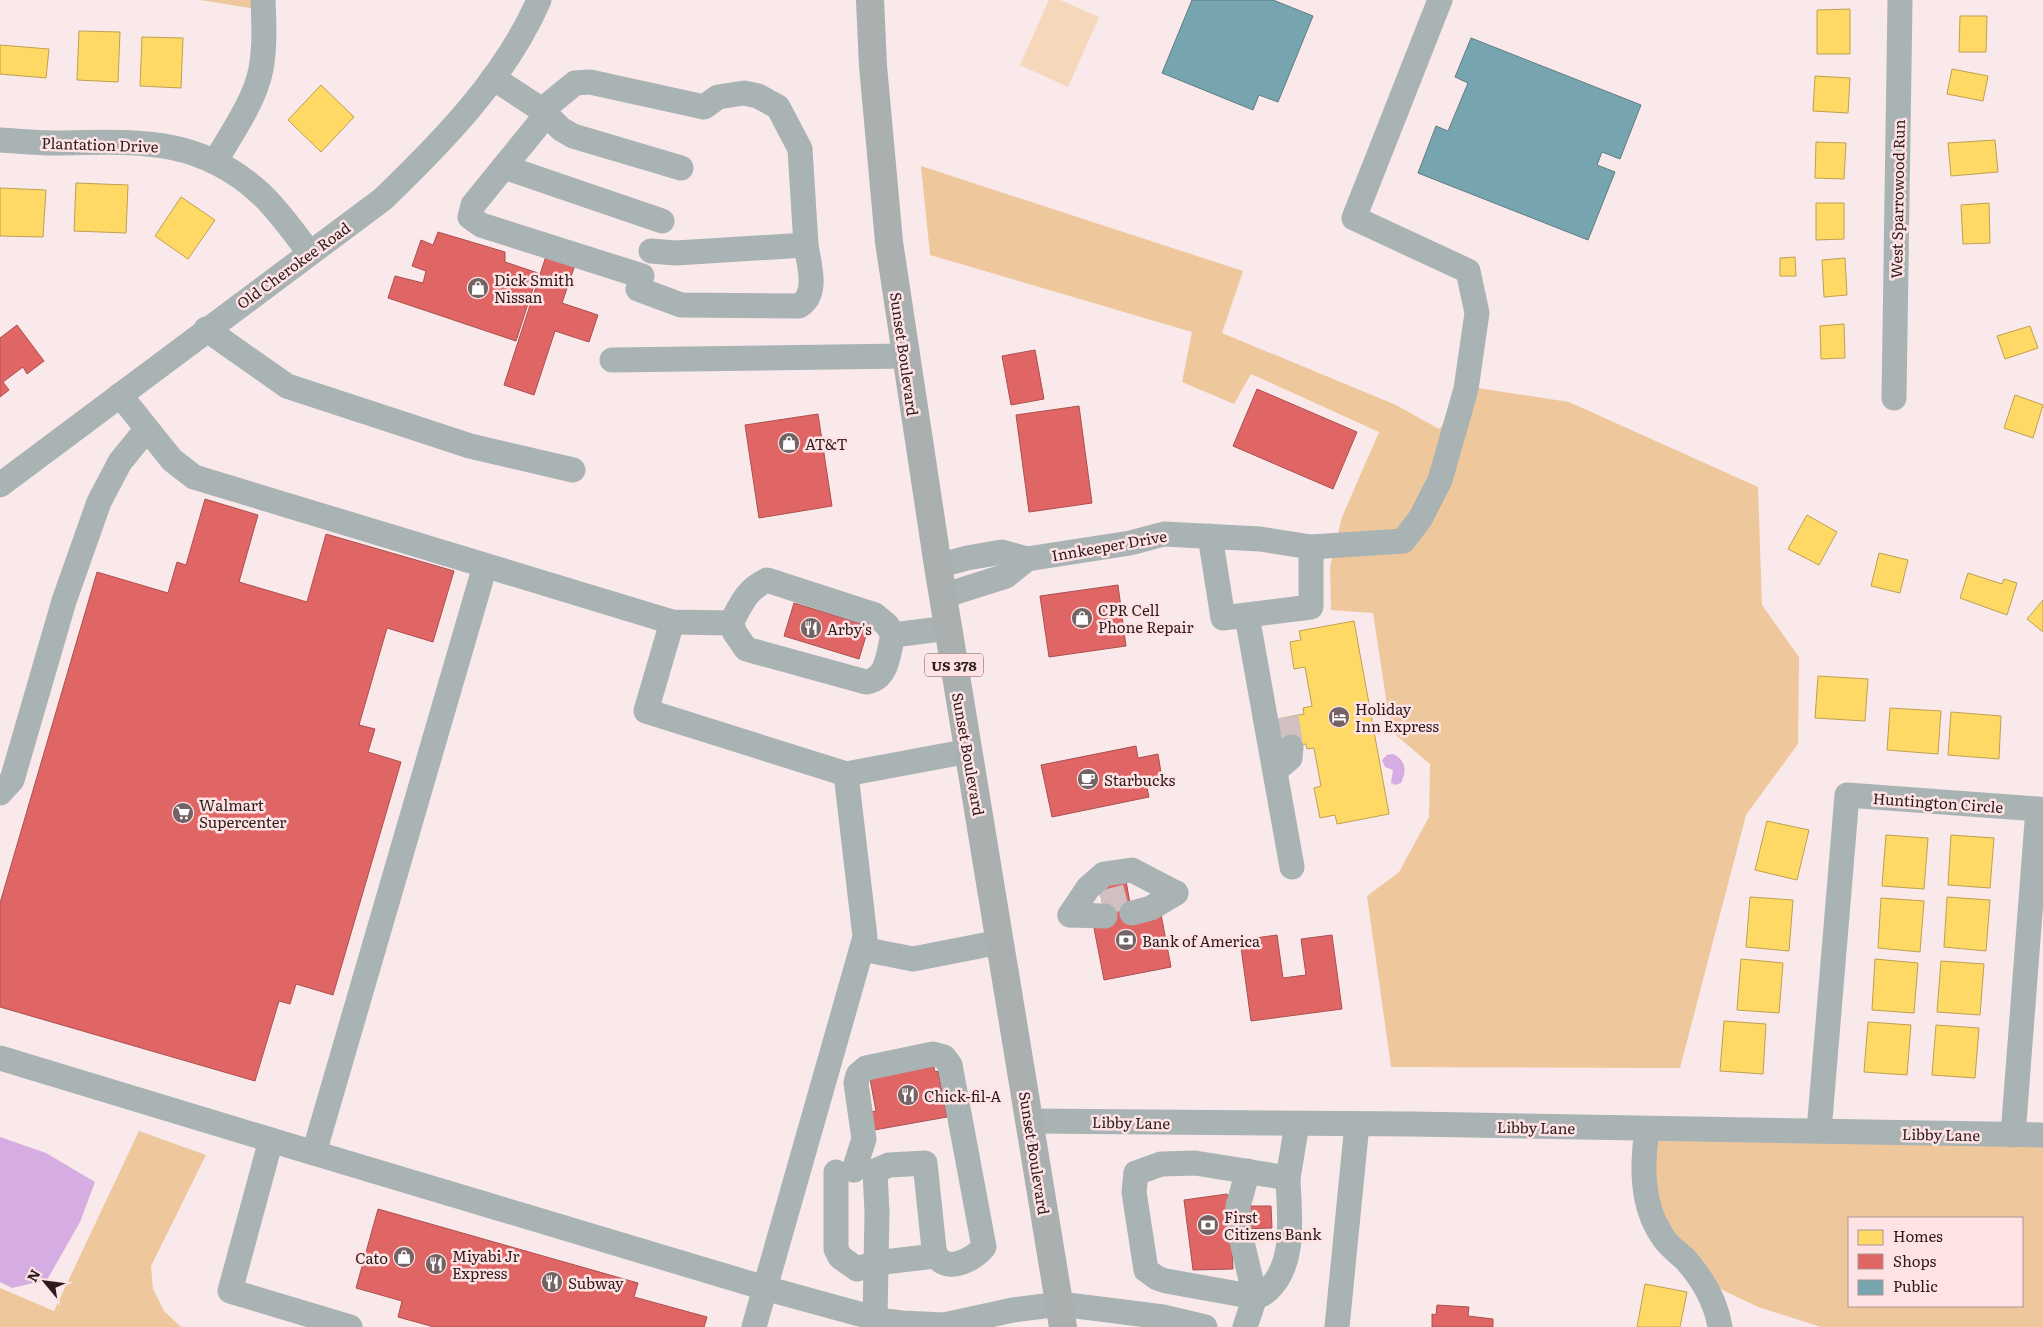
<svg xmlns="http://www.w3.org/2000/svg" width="2043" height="1327" viewBox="0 0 2043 1327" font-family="Literata,serif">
  <rect width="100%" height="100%" fill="#f9e9ea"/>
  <!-- green -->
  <polygon fill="#f5d7ba" points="1049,0 1060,0 1099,17 1068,87 1020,65"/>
  <!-- forest -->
  <g fill="#eec89c" fill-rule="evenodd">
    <polygon points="200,0 263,0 263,10"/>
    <polygon points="921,166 1243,271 1222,333 1396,405 1439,429 1478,388 1569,402 1758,487 1762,605 1799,657 1798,744 1746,815 1680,1068 1391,1067 1367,896 1399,872 1429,817 1430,764 1391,731 1373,613 1331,610 1330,567 1342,517 1379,432 1251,374 1234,404 1182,382 1192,332 930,255"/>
    <path d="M 1647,1129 L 2043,1135 L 2043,1327 L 1821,1327 L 1758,1307 L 1702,1280 L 1661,1236 ZM 1849,1218 L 2022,1218 L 2022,1306 L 1849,1306 Z"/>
    <polygon points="139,1131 206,1155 151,1266 153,1289 164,1311 181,1327 0,1327 0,1288 54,1311"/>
  </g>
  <!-- water -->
  <g fill="#d5ade2">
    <path d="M 1393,754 C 1406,760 1407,771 1401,783 L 1395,785 L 1391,783 L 1393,770 L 1385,767 L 1382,760 L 1387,755 Z"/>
    <polygon points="0,1137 46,1153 95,1182 80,1222 47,1280 12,1288 0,1282"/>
  </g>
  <!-- homes -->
  <g fill="#ffd966" stroke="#bfa050">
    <polygon points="1850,9 1850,54 1817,54 1817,10"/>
    <polygon points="1960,16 1987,16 1986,52 1959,52"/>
    <polygon points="79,31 120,32 118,82 77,80"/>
    <polygon points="142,37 183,38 181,88 140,86"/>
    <polygon points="0,45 49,49 46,78 0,74"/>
    <polygon points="1952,69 1988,76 1983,101 1947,94"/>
    <polygon points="1815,76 1850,78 1848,113 1813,111"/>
    <polygon points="321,85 354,117 321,152 288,120"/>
    <polygon points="1995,140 1998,172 1951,176 1948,143"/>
    <polygon points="1816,142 1846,143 1844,179 1815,178"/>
    <polygon points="76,183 128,185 126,233 74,231"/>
    <polygon points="0,188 46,190 43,237 0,236"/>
    <polygon points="181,197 215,220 188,259 155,236"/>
    <polygon points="1816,203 1844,203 1844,239 1816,240"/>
    <polygon points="1989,203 1990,243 1963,244 1961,205"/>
    <polygon points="1795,257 1796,276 1780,276 1780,258"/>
    <polygon points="1845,258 1847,295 1824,297 1822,260"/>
    <polygon points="1844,324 1845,358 1821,359 1820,326"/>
    <polygon points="2030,326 2038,348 2005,359 1997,336"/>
    <polygon points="2015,395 2043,405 2033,438 2004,428"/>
    <polygon points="1807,515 1837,532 1819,565 1788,549"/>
    <polygon points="1879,553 1908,560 1900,593 1871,586"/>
    <polygon points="1968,573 2002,584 2004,579 2017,583 2007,615 1960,598"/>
    <polygon points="2043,600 2043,632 2027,619"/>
    <polygon points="1354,621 1389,814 1337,824 1335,815 1320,818 1314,788 1321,786 1314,748 1307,749 1306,744 1278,749 1272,720 1304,714 1303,708 1312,706 1305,667 1294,669 1290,642 1301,640 1299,631"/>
    <polygon points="1818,676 1868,679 1865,721 1815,718"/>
    <polygon points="1890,708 1941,711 1938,754 1887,750"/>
    <polygon points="1951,712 2001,716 1999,759 1948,755"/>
    <polygon points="1767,821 1809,830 1797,880 1755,870"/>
    <polygon points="1886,835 1928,838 1924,889 1882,886"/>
    <polygon points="1951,835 1994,838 1990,888 1948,885"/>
    <polygon points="1750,897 1793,900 1789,951 1746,947"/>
    <polygon points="1947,897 1990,900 1986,951 1944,947"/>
    <polygon points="1881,898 1924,901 1920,952 1878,948"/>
    <polygon points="1741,959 1783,963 1779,1013 1737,1010"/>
    <polygon points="1875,959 1918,963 1914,1013 1872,1010"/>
    <polygon points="1941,961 1984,964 1980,1015 1937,1012"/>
    <polygon points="1724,1021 1766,1024 1763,1074 1720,1071"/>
    <polygon points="1868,1022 1911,1025 1907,1075 1864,1072"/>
    <polygon points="1936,1025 1979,1028 1975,1078 1932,1075"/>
    <polygon points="1645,1284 1687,1292 1680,1327 1637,1327"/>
  </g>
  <!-- shops -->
  <g fill="#e06666" stroke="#aa5050">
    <polygon points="438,232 505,252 505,262 538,273 516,341 388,298 395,276 423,283 426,271 412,266 421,240 433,245"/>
    <polygon points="547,253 576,262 562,303 598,315 589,342 555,331 534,395 504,385"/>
    <polygon points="17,325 44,361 27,374 23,367 3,382 9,390 0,397 0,338"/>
    <polygon points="1035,350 1044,399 1011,405 1002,356"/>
    <polygon points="1257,389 1357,432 1333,489 1233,446"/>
    <polygon points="1079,406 1092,503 1029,512 1016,415"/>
    <polygon points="818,414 832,506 759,518 745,425"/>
    <polygon points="205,499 258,515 239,582 307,602 326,534 454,571 433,642 387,628 359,725 375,729 368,752 401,762 333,995 296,984 290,1004 279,1001 255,1081 0,1007 0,903 97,572 168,593 177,562 186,565"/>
    <polygon points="1118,585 1126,646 1049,657 1040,596"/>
    <polygon points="794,603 869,626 859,659 784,636"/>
    <polygon points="1136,746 1138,758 1158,754 1163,785 1147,788 1149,797 1052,817 1041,765"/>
    <polygon points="1125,875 1132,915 1160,909 1171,967 1104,980 1093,923 1106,921 1098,881"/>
    <polygon points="1277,935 1283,978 1306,975 1301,939 1332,935 1342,1009 1251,1021 1240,940"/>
    <polygon points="933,1063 935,1072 938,1071 947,1117 874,1130 870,1112 876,1111 870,1079"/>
    <polygon points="1227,1194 1230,1207 1233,1269 1193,1270 1184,1200"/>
    <polygon points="1250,1206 1271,1206 1272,1228 1239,1229"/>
    <polygon points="378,1209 638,1283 634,1297 707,1317 704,1327 434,1327 398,1317 402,1301 356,1288"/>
    <polygon points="1437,1305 1469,1307 1468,1316 1493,1319 1493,1327 1432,1327 1432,1314 1436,1315"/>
  </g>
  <!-- public -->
  <g fill="#76a5af" stroke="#607c83">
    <polygon points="1192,0 1273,0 1313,16 1278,102 1259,95 1253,110 1162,73"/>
    <polygon points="1471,38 1641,105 1620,159 1602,152 1597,165 1615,172 1588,240 1418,173 1436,126 1448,131 1468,83 1455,77"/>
  </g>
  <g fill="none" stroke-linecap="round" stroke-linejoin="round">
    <!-- minor-tunnel -->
    <g stroke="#d0c0c1" stroke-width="25" stroke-dasharray="25 12" stroke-linecap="butt">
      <polyline points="1286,717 1291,747"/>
      <polyline points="1102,903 1129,896"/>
    </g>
    <!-- minor -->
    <g stroke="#a9b3b4" stroke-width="25">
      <polyline points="493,78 542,110 542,120 473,205 470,217 481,225 642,276"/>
      <path d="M 0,140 C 18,141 36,143 53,143 C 133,142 197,135 261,194 C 279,211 294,233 309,252"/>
      <path d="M 215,162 C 231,134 255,101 261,69 C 265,47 264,23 263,0"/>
      <polyline points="504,167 662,221"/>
      <polyline points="651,251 676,253 806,245 800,149 778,107 758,96 744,93 718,97 704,107 590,82 575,83 542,110 561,129 573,136 681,168"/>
      <path d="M 638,289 L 681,305 L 799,306 C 819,294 809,265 806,245"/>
      <polyline points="206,329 287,386 470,446 573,470"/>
      <polyline points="612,360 905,356"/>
      <polyline points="120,395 172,460 194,477 672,622 731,623"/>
      <polyline points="1894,398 1900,0"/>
      <path d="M 0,485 L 383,199 C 443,141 505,78 539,0"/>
      <polyline points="1210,536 1223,618 1311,607 1311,547"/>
      <polyline points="485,566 314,1153 765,1288 865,937 846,774 969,751"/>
      <polyline points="938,566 967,558 1002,552 1027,559 1130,543 1164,534 1260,539 1311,547 1403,541 1420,519 1440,480 1466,389 1477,313 1468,271 1354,218 1440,0"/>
      <path d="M 767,580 L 875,615 L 887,625 L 893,635 C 888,654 888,679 866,682 L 746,649 L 735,633 L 731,623 C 742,603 746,590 767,580 Z"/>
      <polyline points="943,596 1006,576 1027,559"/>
      <polyline points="1247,616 1292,867"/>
      <polyline points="672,622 646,711 846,774"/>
      <polyline points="893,635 949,628"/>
      <polyline points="1276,770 1290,758 1291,747"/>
      <polyline points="0,793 12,780 64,601 99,502 120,462 146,430"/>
      <polyline points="1132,913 1151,908 1176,893"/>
      <polyline points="1070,915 1088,888 1104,874 1132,870 1176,893"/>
      <polyline points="1070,915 1105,916"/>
      <polyline points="862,949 913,959 1000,942"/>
      <polyline points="0,1058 314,1153"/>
      <polyline points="1030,1121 1412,1124 2043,1135"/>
      <path d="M 1647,1129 C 1642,1165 1641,1203 1661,1234 C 1666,1244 1677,1252 1685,1259 C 1702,1278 1716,1302 1720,1327"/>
      <polyline points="1819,1131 1847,795 2038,809 2013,1135"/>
      <polyline points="271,1140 230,1291 350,1327"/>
      <path d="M 854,1170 L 864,1139 L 856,1083 L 858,1075 L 866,1068 L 933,1054 L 944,1057 L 950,1065 L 984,1247 C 972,1262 940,1276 934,1249 L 925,1163 L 889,1165 L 875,1171 L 877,1213 L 875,1317"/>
      <polyline points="1248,1171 1238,1206 1239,1229 1255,1297"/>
      <polyline points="836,1172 836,1249 840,1257 857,1269 876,1263 935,1256"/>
      <polyline points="1136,1173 1134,1192 1146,1270 1157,1278 1166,1281 1255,1297 1245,1327"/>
      <polyline points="1136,1173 1161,1164 1195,1163 1288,1178 1297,1124"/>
      <path d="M 1255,1297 C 1261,1296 1263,1294 1268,1290 C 1297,1263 1289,1214 1288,1178"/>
      <polyline points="754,1327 765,1288 885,1321 902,1323 944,1325 1013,1310 1060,1304 1163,1317 1205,1327"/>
      <polyline points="1337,1327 1357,1124"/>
    </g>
    <!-- major -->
    <polyline stroke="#aaafaf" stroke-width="28" points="870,0 873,66 889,242 938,566 1063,1327"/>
  </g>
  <!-- icons -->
  <defs>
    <g id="shop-disc" transform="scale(1.125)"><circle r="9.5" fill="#736364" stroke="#ffe3e4"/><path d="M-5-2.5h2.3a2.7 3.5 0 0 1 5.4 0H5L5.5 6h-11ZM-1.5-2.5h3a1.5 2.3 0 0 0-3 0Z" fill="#fff"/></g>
    <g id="restaurant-disc" transform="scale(1.125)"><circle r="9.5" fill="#736364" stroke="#ffe3e4"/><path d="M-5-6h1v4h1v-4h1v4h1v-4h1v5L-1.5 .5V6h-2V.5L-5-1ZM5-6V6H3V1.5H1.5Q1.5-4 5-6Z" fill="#fff"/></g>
    <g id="hotel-disc" transform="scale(1.125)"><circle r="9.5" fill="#736364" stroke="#ffe3e4"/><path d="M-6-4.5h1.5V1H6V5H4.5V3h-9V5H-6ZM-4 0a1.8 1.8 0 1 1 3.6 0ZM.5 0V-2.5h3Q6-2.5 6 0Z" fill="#fff"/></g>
    <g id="cafe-disc" transform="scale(1.125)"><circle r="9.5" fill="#736364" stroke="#ffe3e4"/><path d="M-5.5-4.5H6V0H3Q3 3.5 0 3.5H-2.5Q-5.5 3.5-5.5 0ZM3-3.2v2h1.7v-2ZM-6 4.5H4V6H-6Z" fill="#fff"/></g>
    <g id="supermarket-disc" transform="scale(1.125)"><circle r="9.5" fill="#736364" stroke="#ffe3e4"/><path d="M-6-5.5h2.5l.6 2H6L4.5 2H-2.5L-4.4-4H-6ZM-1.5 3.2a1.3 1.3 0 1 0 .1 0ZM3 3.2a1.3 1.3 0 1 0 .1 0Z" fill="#fff"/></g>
    <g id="bank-disc" transform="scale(1.125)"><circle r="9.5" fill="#736364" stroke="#ffe3e4"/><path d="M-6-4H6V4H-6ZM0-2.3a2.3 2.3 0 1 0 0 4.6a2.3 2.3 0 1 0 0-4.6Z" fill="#fff"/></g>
  </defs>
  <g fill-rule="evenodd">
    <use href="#shop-disc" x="478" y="288"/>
    <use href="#shop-disc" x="789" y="443"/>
    <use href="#shop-disc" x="1082" y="618"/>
    <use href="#restaurant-disc" x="811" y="628"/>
    <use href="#hotel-disc" x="1339" y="717"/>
    <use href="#cafe-disc" x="1088" y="779"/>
    <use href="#supermarket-disc" x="183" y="813"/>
    <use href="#bank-disc" x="1126" y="940"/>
    <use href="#restaurant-disc" x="908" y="1095"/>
    <use href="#bank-disc" x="1208" y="1225"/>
    <use href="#shop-disc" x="404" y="1257"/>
    <use href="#restaurant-disc" x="436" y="1264"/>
    <use href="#restaurant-disc" x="552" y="1282"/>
  </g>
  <g text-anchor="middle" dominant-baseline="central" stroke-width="5" stroke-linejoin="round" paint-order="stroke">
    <!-- shield labels -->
    <rect fill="#ffe3e4" stroke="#6b5758" stroke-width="1" x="925" y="653.5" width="58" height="23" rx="4"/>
    <g font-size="14" font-weight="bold" fill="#2b1b1c">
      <text x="954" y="665">US 378</text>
    </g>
    <!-- street labels -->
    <g font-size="15" fill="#2b1b1c" stroke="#ffe3e4">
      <text transform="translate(100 144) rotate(2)">Plantation Drive</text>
      <text transform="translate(1897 199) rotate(-89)">West Sparrowood Run</text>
      <text transform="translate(293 265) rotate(-36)">Old Cherokee Road</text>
      <text transform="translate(905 354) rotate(82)">Sunset Boulevard</text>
      <text transform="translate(1109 545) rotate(-10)">Innkeeper Drive</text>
      <text transform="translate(969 754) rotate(80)">Sunset Boulevard</text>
      <text transform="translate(1938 802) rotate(4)">Huntington Circle</text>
      <text transform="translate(1131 1122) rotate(1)">Libby Lane</text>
      <text transform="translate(1536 1127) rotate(1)">Libby Lane</text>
      <text transform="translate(1941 1134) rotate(1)">Libby Lane</text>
      <text transform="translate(1035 1153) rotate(81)">Sunset Boulevard</text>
    </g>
    <!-- poi labels -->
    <g font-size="15" fill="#2b1b1c" stroke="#ffe3e4" text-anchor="start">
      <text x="494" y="279">Dick Smith<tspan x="494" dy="17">Nissan</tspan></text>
      <text x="805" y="443">AT&amp;T</text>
      <text x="1098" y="609">CPR Cell<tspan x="1098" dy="17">Phone Repair</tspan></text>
      <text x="827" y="628">Arby's</text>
      <text x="1355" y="708">Holiday<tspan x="1355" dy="17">Inn Express</tspan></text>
      <text x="1104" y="779">Starbucks</text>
      <text x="199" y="804">Walmart<tspan x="199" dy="17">Supercenter</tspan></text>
      <text x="1142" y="940">Bank of America</text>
      <text x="924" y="1095">Chick-fil-A</text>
      <text x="1224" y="1216">First<tspan x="1224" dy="17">Citizens Bank</tspan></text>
      <text x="452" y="1255">Miyabi Jr<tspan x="452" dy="17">Express</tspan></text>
      <text x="388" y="1257" text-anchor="end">Cato</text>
      <text x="568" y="1282">Subway</text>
    </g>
  </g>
  <!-- legend -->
  <rect x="1848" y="1217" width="175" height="90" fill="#ffe3e4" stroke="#aa9394"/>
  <rect x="1858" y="1230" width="25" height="15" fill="#ffd966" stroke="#aa9394"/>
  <text x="1893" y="1242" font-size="15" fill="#2b1b1c">Homes</text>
  <rect x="1858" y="1254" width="25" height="15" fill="#e06666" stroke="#aa9394"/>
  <text x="1893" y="1267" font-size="15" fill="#2b1b1c">Shops</text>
  <rect x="1858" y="1280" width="25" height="15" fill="#76a5af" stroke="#aa9394"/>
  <text x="1893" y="1292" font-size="15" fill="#2b1b1c">Public</text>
  <!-- north arrow -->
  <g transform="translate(45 1282) rotate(299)" stroke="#ffe3e4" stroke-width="4" paint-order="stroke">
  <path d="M0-4L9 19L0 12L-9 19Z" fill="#2b1b1c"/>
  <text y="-8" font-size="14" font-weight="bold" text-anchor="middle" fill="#2b1b1c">N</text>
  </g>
</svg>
